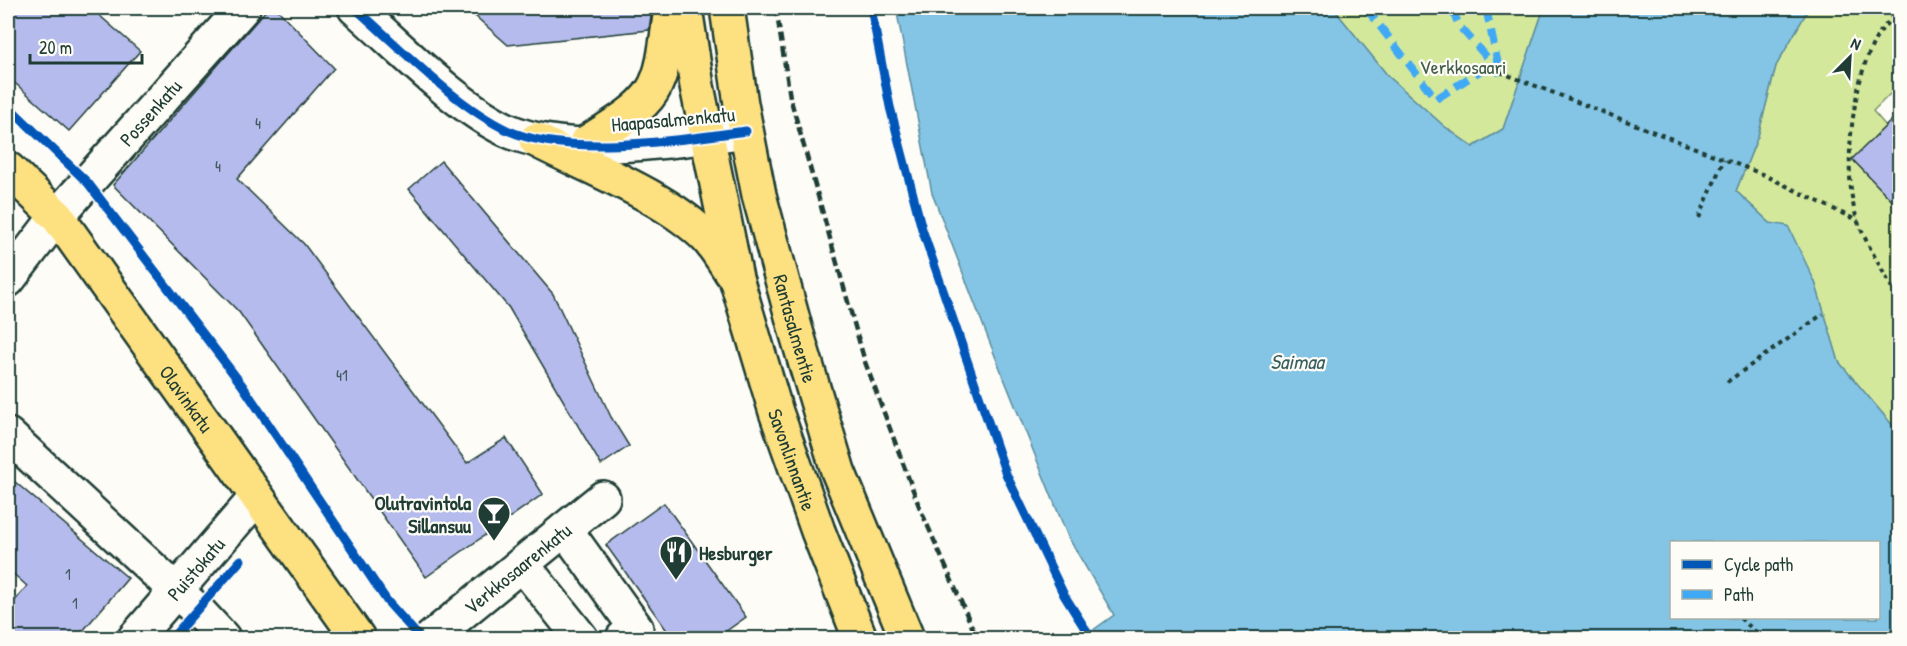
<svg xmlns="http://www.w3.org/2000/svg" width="1907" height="646" viewBox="0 0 1907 646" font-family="'Patrick Hand',sans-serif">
  <rect width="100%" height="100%" fill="#fdfcf7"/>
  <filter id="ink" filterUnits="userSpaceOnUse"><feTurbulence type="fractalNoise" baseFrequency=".0167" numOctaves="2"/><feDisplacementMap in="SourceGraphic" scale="12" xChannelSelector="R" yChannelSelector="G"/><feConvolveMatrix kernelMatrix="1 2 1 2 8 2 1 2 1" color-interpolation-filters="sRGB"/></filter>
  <g filter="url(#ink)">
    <!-- green -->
    <g fill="#d4e89c" stroke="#7a9268" stroke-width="1.5">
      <polygon points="1333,8 1544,8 1503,129 1473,147 1444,126 1388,76"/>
      <polygon points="1809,8 1899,8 1899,85 1873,111 1886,126 1853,159 1899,208 1899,433 1839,362 1815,282 1770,223 1736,191 1758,136 1776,66"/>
    </g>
    <!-- water -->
    <path fill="#84c4e5" stroke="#5c8e9e" stroke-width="1.5" fill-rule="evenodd" d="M 896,8 L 1333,8 L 1388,76 L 1444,126 L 1473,147 L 1503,129 L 1544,8 L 1809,8 L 1776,66 L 1758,136 L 1736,191 L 1770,223 L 1788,226 L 1815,282 L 1839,362 L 1899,433 L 1899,638 L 1082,638 L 1114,615 L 1068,537 L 995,356 L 932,193 ZM 1672,542 L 1878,542 L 1878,618 L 1672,618 Z"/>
    <!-- building -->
    <g fill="#b5bbec" stroke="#1f3d34" stroke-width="1.5">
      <polygon points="8,8 91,8 140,51 69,131 8,77"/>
      <polygon points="268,8 276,8 334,68 237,179 304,244 467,463 506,438 543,494 426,577 239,312 113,185"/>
      <polygon points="466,8 652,8 649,30 508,45"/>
      <polygon points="1899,113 1899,208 1852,159"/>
      <polygon points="441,161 553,294 611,417 629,446 601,465 509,308 409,189"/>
      <polygon points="8,476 128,578 76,639 8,639 8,609 27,586 8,569"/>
      <polygon points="664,503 746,617 715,639 673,639 606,545"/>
    </g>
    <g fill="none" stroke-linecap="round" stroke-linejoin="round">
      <!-- minor casing -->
      <g stroke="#1f3d34" stroke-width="38">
        <g id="minor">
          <path d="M 355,8 C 400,47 453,104 507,130 C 568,158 681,140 746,131"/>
          <path id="s1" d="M 8,280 L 57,216 L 243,8"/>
          <polyline points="8,435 197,610 223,638"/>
          <polyline points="565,529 636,628 623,638"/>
          <polyline points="522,564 581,638"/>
          <path id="s2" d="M 135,638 L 256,498"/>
          <path id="s3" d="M 431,638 L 603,498"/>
        </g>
      </g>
      <!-- major casing -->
      <g stroke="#1f3d34" stroke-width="38">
        <g id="major">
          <path id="s4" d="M 8,169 L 57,216 L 358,638"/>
        </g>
      </g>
      <!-- highway casing -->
      <g stroke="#1f3d34" stroke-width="38">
        <g id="highway">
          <path id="s5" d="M 685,8 L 697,86 L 736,278 L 776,412 L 818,531 L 860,638"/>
          <path id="s6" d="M 727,8 L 741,104 L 759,195 L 796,331 L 838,471 L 907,638"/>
          <path d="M 536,140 C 588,167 667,197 707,238 C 716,248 724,261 731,272"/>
          <path d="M 586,143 C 661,96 660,95 671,8"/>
        </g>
      </g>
      <!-- path -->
      <g stroke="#1f3d34" stroke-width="4" stroke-dasharray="4.5 4.5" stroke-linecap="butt">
        <path d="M 1900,9 C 1891,19 1880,30 1874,42 C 1852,85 1841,176 1858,222 C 1869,250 1887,276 1900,304"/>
        <polyline points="1500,72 1762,174 1858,221"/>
        <polyline points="1699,218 1724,159"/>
        <polyline points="1727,382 1823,314"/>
        <polyline points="1740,618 1763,638"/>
      </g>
      <!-- minor -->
      <use href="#minor" stroke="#fdfcf7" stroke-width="33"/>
      <!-- major -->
      <use href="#major" stroke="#fde080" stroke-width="33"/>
      <!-- highway -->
      <use href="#highway" stroke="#fde080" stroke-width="33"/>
      <!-- rail -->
      <polyline stroke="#1f3d34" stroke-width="4.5" stroke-dasharray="9 4.5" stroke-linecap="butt" points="776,8 790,97 865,362 919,506 977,638"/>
      <!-- quiet -->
      <g stroke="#3fa9f5" stroke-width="8" stroke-dasharray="15 8" stroke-linecap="butt">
        <polyline points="1366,8 1436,99 1483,69 1500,72"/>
        <polyline points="1451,8 1460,27 1500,72"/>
        <polyline points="1486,8 1499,69"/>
      </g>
      <!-- cycleway casing -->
      <g stroke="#fdfcf7" stroke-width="13">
        <g id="cycleway">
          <path d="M 355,8 C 400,47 453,104 507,130 C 568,158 681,140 746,131"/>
          <polyline points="871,8 890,107 922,229 1006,474 1064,595 1091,638"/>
          <polyline points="8,106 88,183 242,385 387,601 420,638"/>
          <polyline points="172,638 241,560"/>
        </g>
      </g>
      <!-- cycleway -->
      <use href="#cycleway" stroke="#0057b8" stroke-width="9"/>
    </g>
  </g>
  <!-- icons -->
  <defs>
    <g id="bar-pin" transform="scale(1.725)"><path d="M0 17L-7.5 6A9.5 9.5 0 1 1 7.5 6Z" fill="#1f3d34" stroke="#fdfcf7"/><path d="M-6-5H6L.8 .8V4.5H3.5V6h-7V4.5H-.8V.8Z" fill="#fff"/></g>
    <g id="restaurant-pin" transform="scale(1.725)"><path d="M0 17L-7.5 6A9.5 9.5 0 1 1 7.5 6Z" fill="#1f3d34" stroke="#fdfcf7"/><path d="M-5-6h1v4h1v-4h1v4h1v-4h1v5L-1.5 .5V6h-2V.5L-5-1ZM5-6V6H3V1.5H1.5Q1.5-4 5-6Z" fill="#fff"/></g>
  </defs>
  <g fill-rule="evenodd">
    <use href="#bar-pin" x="494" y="513"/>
    <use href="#restaurant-pin" x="676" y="552"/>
  </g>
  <g text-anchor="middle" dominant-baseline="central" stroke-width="4.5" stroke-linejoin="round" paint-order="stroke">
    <!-- number labels -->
    <g font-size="16" fill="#445c62">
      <text x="258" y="123">4</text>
      <text x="218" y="166">4</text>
      <text x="342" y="375">41</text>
      <text x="68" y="574">1</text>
      <text x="75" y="603">1</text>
    </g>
    <!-- park labels -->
    <g font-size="20" fill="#435f49" stroke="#fdfcf7">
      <text x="1463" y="66">Verkkosaari</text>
    </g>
    <!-- street labels -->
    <g font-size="20" fill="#1f3d34" stroke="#fdfcf7">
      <text stroke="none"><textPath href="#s1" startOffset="220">Possenkatu</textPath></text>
      <text transform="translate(673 119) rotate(-5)">Haapasalmenkatu</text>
      <text stroke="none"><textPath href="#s6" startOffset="328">Rantasalmentie</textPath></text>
      <text stroke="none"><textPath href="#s4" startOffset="292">Olavinkatu</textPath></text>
      <text stroke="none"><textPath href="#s5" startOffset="465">Savonlinnantie</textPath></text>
      <text stroke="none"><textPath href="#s2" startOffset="92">Puistokatu</textPath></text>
      <text stroke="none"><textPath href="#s3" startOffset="111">Verkkosaarenkatu</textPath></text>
    </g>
    <!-- poi labels -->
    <g font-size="20" font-weight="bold" fill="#1f3d34" stroke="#fdfcf7" text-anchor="end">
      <text x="471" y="502">Olutravintola<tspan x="471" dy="23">Sillansuu</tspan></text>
      <text x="699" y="552" text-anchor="start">Hesburger</text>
    </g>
    <!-- water labels -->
    <g font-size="21" font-style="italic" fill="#385f60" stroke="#fdfcf7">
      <text x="1297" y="361">Saimaa</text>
    </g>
  </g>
  <!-- margin -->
  <rect width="1907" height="646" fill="none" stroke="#fdfcf7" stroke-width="30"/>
  <rect x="15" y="15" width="1877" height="616" fill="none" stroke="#1f3d34" stroke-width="2" filter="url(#ink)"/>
  <!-- legend -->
  <rect x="1670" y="541" width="210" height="78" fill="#fdfcf7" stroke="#a4b0a9" stroke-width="1.5"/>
  <rect x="1682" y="560" width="30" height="9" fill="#0057b8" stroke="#a4b0a9" stroke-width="1.5"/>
  <text x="1724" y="571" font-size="18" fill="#1f3d34">Cycle path</text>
  <rect x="1682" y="590" width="30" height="9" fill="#3fa9f5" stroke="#a4b0a9" stroke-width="1.5"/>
  <text x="1724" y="601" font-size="18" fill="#1f3d34">Path</text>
  <!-- north arrow -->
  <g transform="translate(1850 57) rotate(24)" stroke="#fdfcf7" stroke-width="4.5" paint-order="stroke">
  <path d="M0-4.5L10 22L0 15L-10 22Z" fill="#1f3d34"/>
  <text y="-9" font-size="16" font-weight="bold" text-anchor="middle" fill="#1f3d34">N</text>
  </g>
  <!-- scale -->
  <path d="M30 54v9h112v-9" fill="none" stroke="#1f3d34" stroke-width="3"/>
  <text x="39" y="54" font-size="18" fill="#1f3d34" stroke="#fdfcf7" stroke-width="4.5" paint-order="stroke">20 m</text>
</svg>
